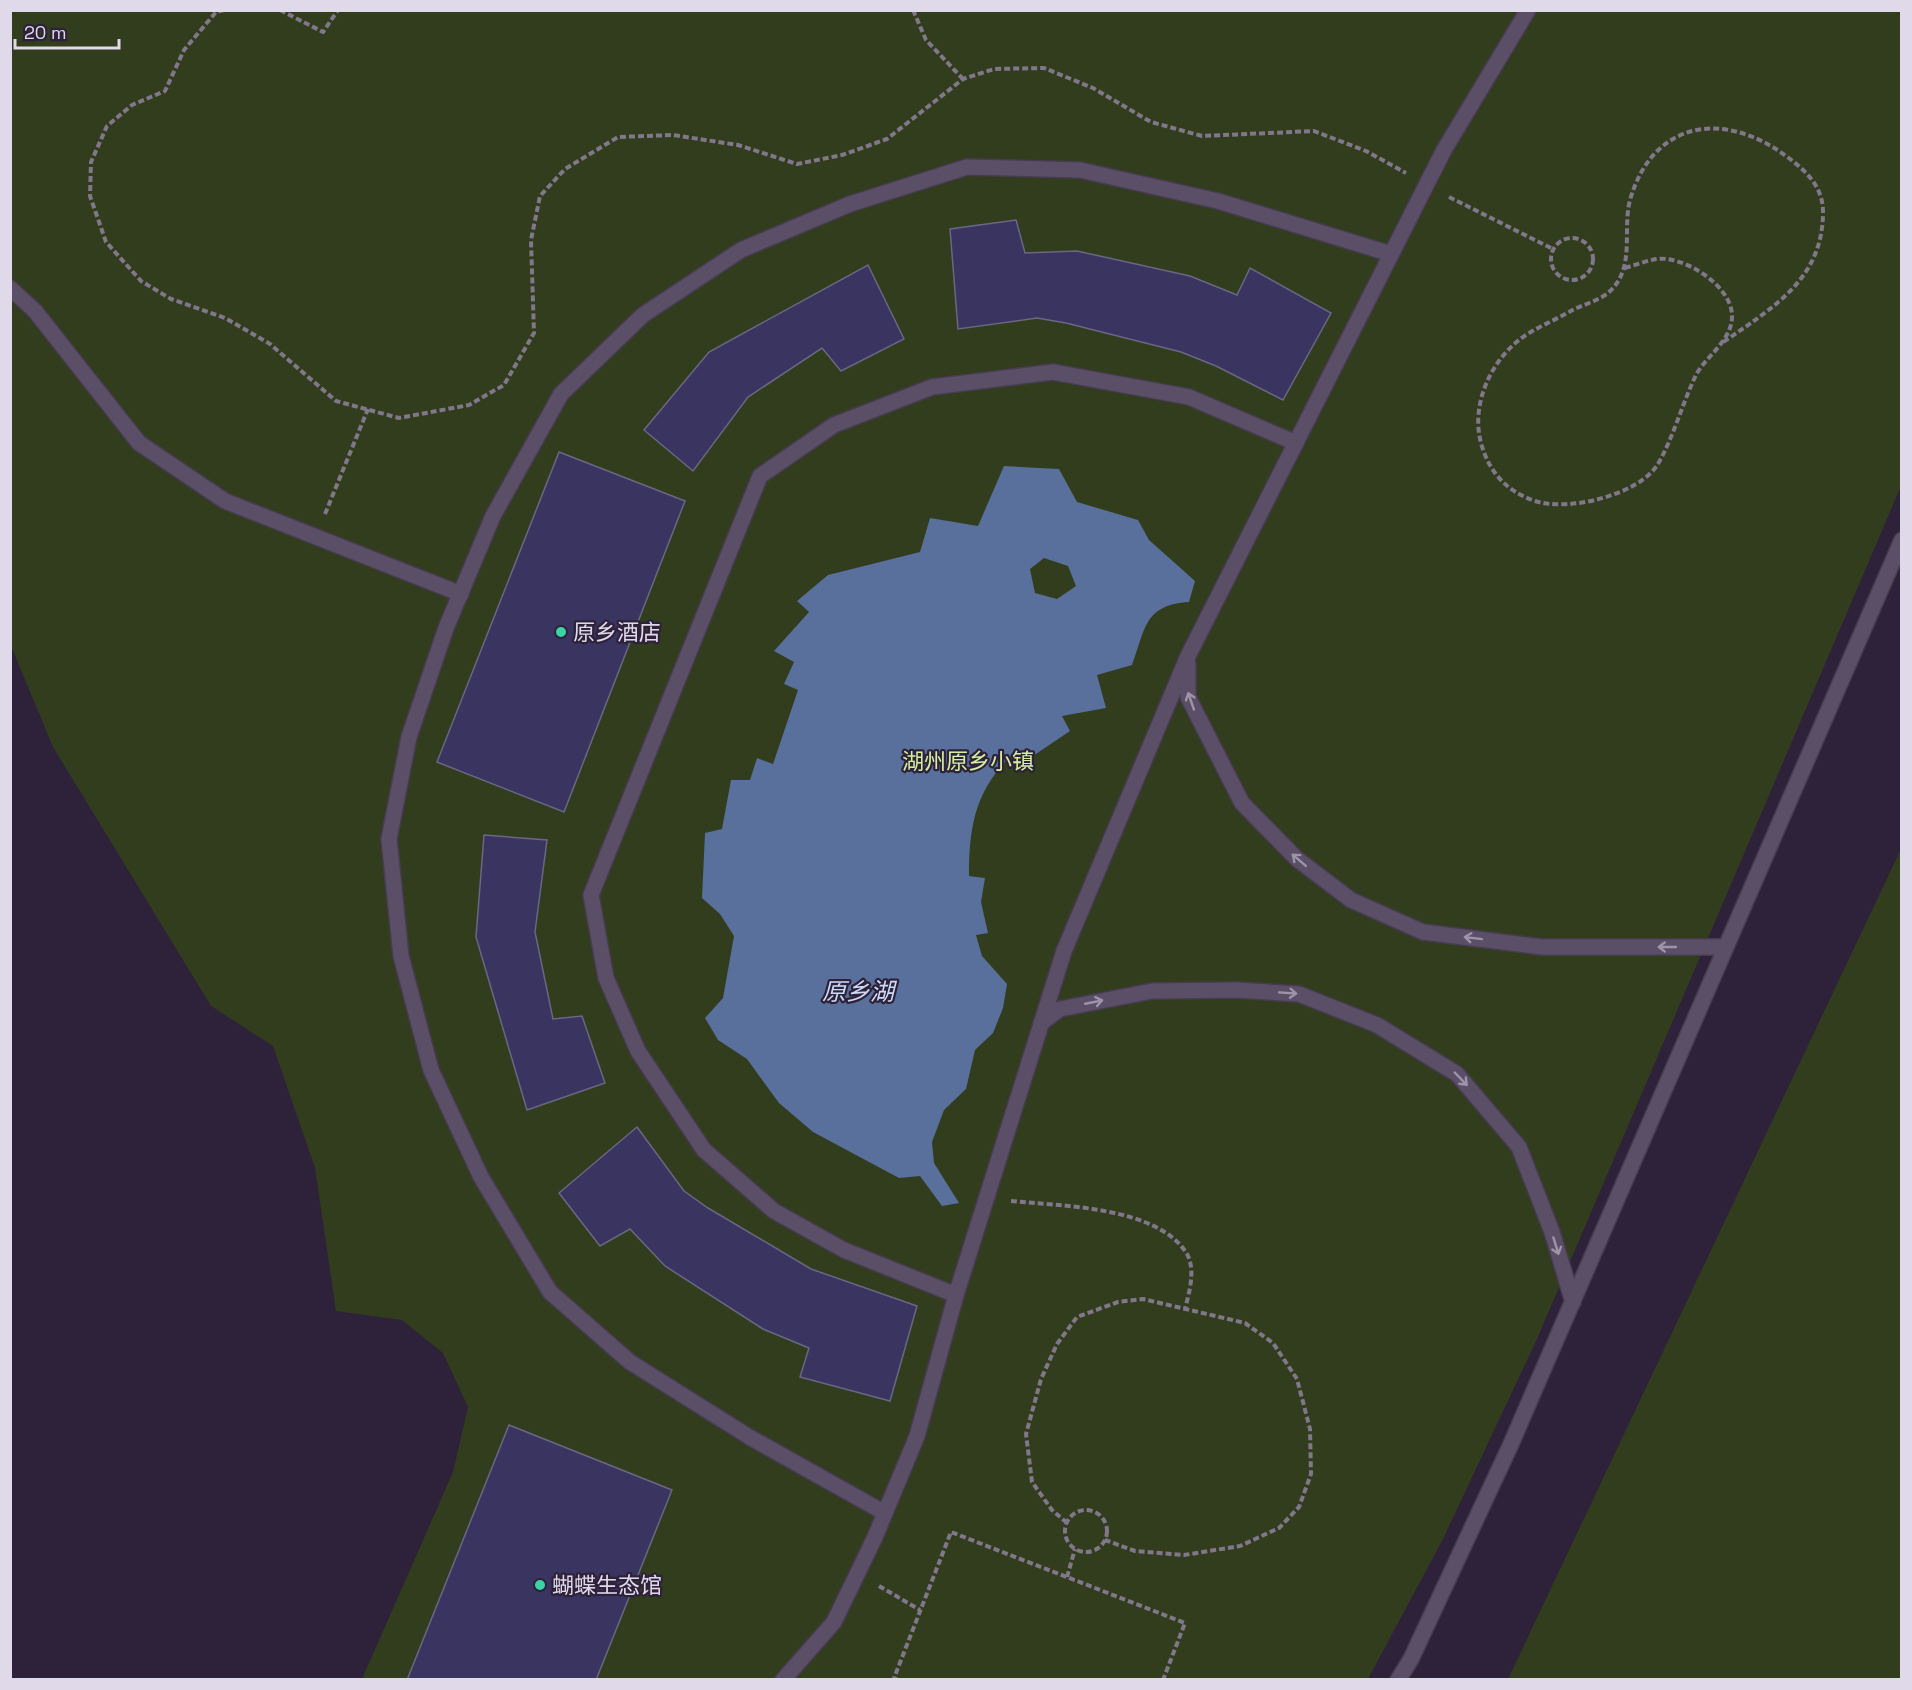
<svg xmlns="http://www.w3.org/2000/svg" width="1912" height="1690" viewBox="0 0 1912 1690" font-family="'Space Grotesk','Noto Sans SC',sans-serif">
  <rect width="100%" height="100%" fill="#2d2239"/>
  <!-- green -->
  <g fill="#323d1d">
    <polygon points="10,11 1901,11 1901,486 1537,1339 1443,1539 1368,1679 362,1679 453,1472 468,1407 443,1353 402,1320 336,1311 315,1168 273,1046 211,1006 53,747 11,646"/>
    <polygon points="1901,849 1901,1679 1508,1679"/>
  </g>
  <!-- water -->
  <path fill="#596f9c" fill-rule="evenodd" d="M 1004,466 L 1059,469 L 1077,502 L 1138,520 L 1149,540 L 1195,581 L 1189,602 C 1144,605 1146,628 1132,665 L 1097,675 L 1106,708 L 1062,716 L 1070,731 L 1024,762 L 1015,752 C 976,788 969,824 969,876 L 985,878 L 981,902 L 988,933 L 976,935 L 982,956 L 1007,984 L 1003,1008 L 993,1033 L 975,1050 L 966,1089 L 944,1110 L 932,1142 L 934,1163 L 959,1203 L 942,1206 L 920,1176 L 899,1178 L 813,1132 L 779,1103 L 747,1059 L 718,1040 L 705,1018 L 723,998 L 734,936 L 720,914 L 702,898 L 705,833 L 722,829 L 731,780 L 750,780 L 757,758 L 773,764 L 798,690 L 784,684 L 794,662 L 774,651 L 809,612 L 797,601 L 828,575 L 920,552 L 930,518 L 978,526 ZM 1044,558 L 1068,566 L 1076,586 L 1057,599 L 1035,593 L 1030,569 Z"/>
  <!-- building -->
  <g fill="#3a3461" stroke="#696783" stroke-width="1.5">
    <polygon points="1016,220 1025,253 1077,251 1190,276 1237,295 1250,268 1331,313 1283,400 1216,366 1181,352 1066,323 1037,318 958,329 950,229"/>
    <polygon points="868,265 904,339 841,371 822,348 748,397 693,471 644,430 709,352"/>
    <polygon points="559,452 685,501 564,812 437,762"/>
    <polygon points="484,835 547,840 535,932 553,1019 582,1016 605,1083 527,1110 476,937"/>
    <polygon points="637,1127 684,1191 708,1208 811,1269 917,1306 890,1401 800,1377 809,1348 763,1329 665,1266 630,1229 600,1246 559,1193"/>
    <polygon points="509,1425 672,1490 596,1680 407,1680"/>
  </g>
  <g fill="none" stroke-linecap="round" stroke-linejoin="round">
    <!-- pedestrian casing -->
    <g stroke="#463c4f" stroke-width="18">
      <polyline id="pedestrian" points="956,1295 844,1250 774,1211 704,1150 638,1051 606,978 591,895 760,476 834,425 932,387 1053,372 1189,397 1296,443"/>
    </g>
    <!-- minor casing -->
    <g stroke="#463c4f" stroke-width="18">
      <g id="minor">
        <polyline points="10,288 35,311 139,443 225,501 461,594"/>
        <polyline points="1188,664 1188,697 1242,803 1297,859 1351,900 1423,932 1542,947 1726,947"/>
        <polyline points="1041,1023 1060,1009 1152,991 1236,990 1299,994 1377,1025 1457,1074 1519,1147 1552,1232 1573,1302"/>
        <polyline points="885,1513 751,1438 630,1362 550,1292 481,1177 431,1070 401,956 389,839 409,737 446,628 493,516 561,394 643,315 741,250 850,204 967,167 1080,170 1218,201 1391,254"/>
        <polyline points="783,1680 834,1622 875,1537 917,1436 956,1295 1064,951 1188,656 1444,150 1528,10"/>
        <polyline points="1398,1680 1411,1659 1511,1444 1902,540"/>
      </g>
    </g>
    <!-- path -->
    <g stroke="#81778b" stroke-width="4" stroke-dasharray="6 3" stroke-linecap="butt">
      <polyline points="224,10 216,12 184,50 165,91 132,105 107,126 91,162 90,196 106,242 141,281 171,299 225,318 270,344 336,401 399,418 469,405 504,385 534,333 531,240 540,196 565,169 618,137 673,135 738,145 797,164 842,155 887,139 963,79 994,69 1044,68 1093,88 1151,122 1202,136 1314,131 1366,151 1406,173"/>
      <polyline points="280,10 323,32 338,10"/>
      <polyline points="913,10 926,40 963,79"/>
      <polyline points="1449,197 1553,249"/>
      <circle cx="1572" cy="259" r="21"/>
      <path d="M 1625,268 C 1635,265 1646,261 1656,259 C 1683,255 1731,285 1732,315 C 1733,340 1706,356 1696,375 C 1682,404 1674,436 1658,464 C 1639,495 1568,512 1535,501 C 1506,491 1489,472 1481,443 C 1471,406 1489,364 1519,340 C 1533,329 1553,321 1569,312 C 1581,305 1599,301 1609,292 C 1636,268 1622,231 1630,200 C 1653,120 1724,110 1786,156 C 1805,170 1823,186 1823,212 C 1823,280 1772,308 1722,343"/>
      <polyline points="325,514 368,409"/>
      <path d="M 1011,1201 C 1060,1206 1158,1206 1187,1254 C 1196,1270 1189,1293 1185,1309"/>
      <circle cx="1086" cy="1531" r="21"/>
      <polyline points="1067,1523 1052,1510 1032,1482 1026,1434 1041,1379 1057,1344 1077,1317 1118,1302 1143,1299 1245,1323 1273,1343 1297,1379 1310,1429 1311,1474 1299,1507 1279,1528 1240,1546 1184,1555 1135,1551 1105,1540"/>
      <polyline points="1067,1577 1075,1549"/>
      <polyline points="879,1586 920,1610"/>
      <polyline points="898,1680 894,1678 951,1532 1185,1623 1163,1680"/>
    </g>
    <!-- pedestrian -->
    <use href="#pedestrian" stroke="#5b4f68" stroke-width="15"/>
    <!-- minor -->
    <use href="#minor" stroke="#5b4f68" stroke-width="15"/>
  </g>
  <!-- one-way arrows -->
  <defs><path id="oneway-shaft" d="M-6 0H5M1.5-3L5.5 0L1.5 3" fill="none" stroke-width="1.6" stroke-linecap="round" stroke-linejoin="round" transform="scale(1.5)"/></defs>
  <g stroke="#9e94a8">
    <use href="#oneway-shaft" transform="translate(1191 701) rotate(-109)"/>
    <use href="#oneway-shaft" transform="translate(1299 860) rotate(-139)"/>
    <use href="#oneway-shaft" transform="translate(1473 938) rotate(-173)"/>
    <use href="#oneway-shaft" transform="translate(1667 947) rotate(180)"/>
    <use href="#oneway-shaft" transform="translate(1288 993) rotate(4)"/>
    <use href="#oneway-shaft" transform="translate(1094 1002) rotate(-11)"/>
    <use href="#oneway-shaft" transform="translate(1461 1079) rotate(46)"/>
    <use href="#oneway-shaft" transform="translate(1556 1246) rotate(73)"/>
  </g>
  <!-- markers -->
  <g fill="#38d4a6" stroke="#2d2239" stroke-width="2">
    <circle cx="561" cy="632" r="6"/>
    <circle cx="540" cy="1585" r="6"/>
  </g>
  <g text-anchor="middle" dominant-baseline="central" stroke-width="4.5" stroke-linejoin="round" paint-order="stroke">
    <!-- poi labels -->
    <g font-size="22" fill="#e0d9e9" stroke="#2d2239" text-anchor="start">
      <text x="573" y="632">原乡酒店</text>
      <text x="552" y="1585">蝴蝶生态馆</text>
    </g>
    <!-- park labels -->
    <g font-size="22" fill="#d3efa0" stroke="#2d2239">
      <text x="968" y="761">湖州原乡小镇</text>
    </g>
    <!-- water labels -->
    <g font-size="24" font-style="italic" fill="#ccdaf7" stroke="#2d2239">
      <text x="858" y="991">原乡湖</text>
    </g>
  </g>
  <!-- border -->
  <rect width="1912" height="1690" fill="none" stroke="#e0d9e9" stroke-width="24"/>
  <!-- scale -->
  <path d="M15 39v9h104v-9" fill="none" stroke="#e0d9e9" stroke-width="3"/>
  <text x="24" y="39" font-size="18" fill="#e0d9e9" stroke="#2d2239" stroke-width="4.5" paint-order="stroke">20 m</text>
</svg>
